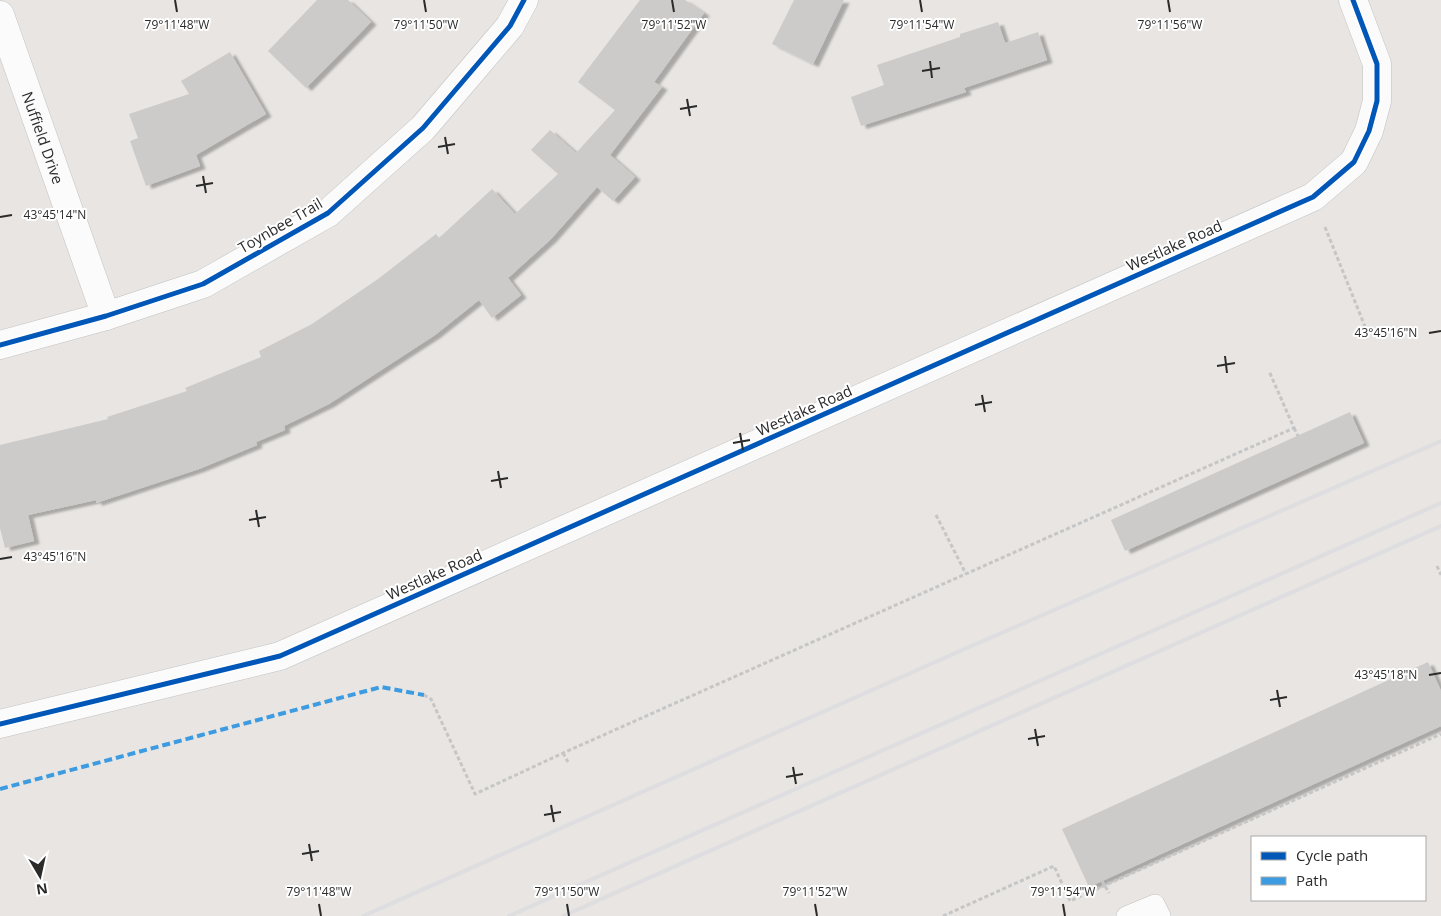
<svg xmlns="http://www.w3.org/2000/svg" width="1441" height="916" viewBox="0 0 1441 916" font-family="'Open Sans',sans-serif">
  <defs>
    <filter id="shadow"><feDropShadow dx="5.5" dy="3" stdDeviation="1" flood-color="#0004"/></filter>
  </defs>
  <rect width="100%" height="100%" fill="#e8e5e2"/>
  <!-- building -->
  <g fill="#cdcbc9" filter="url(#shadow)">
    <polygon points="317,0 348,0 371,22 306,88 268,51"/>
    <polygon points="640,0 685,0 704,13 654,82 662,87 610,155 635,177 613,201 597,187 551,239 508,278 521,295 492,318 479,300 435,335 329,404 284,426 285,430 256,442 257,445 199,469 96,503 96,500 28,515 34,541 5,548 0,528 0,445 108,419 107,417 187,391 185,388 261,357 259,351 312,324 378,279 436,234 439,238 492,189 515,214 558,174 531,150 550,130 576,153 615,110 578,82"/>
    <polygon points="794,0 844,0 813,64 772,44"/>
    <polygon points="998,22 1005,43 1038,32 1047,60 964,88 966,92 861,126 851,97 884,85 877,65 960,37 960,34"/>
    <polygon points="230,52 266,114 196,155 200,166 146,186 130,141 138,138 129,114 189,94 181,81"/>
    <polygon points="1350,412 1364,443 1125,551 1111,520"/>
    <polygon points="1428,662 1441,691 1441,726 1089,887 1062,829"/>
  </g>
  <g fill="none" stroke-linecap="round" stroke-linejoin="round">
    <!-- service casing -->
    <g stroke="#c2c2c2" stroke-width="20">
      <polyline id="service" points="1126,916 1155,904 1161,916"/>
    </g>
    <!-- minor casing -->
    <g stroke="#c2c2c2" stroke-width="29">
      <g id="minor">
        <path id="s1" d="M 0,15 L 106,316"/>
        <polyline points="0,345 106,316 203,284 328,213 423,128 510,26 524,0"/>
        <polyline points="0,724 280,656 1313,197 1354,162 1369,131 1377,101 1377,64 1353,0"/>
      </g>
    </g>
    <!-- path -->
    <g stroke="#c6c6c6" stroke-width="3" stroke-dasharray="4 2.5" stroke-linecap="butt">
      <polyline points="1325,227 1366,329"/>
      <polyline points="1294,428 1298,436"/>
      <polyline points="936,515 966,574"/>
      <polyline points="1437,566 1441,575"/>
      <polyline points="424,695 431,699 475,794 563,753 1294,428 1269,371"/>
      <polyline points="563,753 568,762"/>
      <polyline points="1102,881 1109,893"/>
      <polyline points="943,916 1054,866 1070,901 1441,734"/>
    </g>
    <!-- service -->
    <use href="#service" stroke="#fcfbfb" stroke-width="19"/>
    <!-- minor -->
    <use href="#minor" stroke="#fcfbfb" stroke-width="28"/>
    <!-- rail -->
    <g stroke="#dedddf" stroke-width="4">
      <polyline points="363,916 951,655 1441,441"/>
      <polyline points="509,916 1441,503"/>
      <polyline points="563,916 1441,526"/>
    </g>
    <!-- quiet -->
    <polyline stroke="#3d9ce1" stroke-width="4" stroke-dasharray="8 4" stroke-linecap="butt" points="0,789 381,687 424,695"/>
    <!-- cycleway casing -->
    <g stroke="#fff" stroke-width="8">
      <g id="cycleway">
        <polyline points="0,345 106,316 203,284 328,213 423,128 510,26 524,0"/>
        <polyline points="0,724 280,656 1313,197 1354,162 1369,131 1377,101 1377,64 1353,0"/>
      </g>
    </g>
    <!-- cycleway -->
    <use href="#cycleway" stroke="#0057b8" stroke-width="5"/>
  </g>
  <!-- ticks -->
  <path fill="none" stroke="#2b2b2b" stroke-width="2" d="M 175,0 L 177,12M 424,0 L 426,12M 672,0 L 674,12M 920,0 L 922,12M 1168,0 L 1170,12M 930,61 L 932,78M 922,71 L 940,68M 687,99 L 690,116M 680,109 L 697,106M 445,137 L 448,154M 438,147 L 455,144M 203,176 L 206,193M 196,186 L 213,183M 0,217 L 12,215M 1429,333 L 1441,331M 1225,356 L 1227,373M 1217,366 L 1235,363M 982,395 L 985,412M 975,405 L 992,402M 740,433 L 743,450M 733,443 L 750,440M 498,471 L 501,488M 491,481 L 508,478M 256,510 L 259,527M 249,520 L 266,517M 0,559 L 12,557M 1429,675 L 1441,673M 1277,690 L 1280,707M 1270,700 L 1287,697M 1035,729 L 1038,746M 1028,739 L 1045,736M 793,767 L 796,784M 786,777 L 803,774M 551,805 L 554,822M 544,815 L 561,812M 309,844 L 312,861M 302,854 L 319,851M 319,904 L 321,916M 567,904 L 569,916M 815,904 L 817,916M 1063,904 L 1065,916"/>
  <g text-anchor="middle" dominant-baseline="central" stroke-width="4" stroke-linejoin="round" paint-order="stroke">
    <!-- street labels -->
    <g font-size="15" fill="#2b2b2b" stroke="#fff">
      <text stroke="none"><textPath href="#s1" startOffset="130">Nuffield Drive</textPath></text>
      <text transform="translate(280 225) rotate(-30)">Toynbee Trail</text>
      <text transform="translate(1174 245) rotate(-24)">Westlake Road</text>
      <text transform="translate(804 410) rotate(-24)">Westlake Road</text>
      <text transform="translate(434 574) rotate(-24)">Westlake Road</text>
    </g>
  </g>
  <g font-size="12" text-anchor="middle" fill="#2b2b2b" stroke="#fff" stroke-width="4" stroke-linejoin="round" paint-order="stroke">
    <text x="177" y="29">79°11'48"W</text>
    <text x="426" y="29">79°11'50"W</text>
    <text x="674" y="29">79°11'52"W</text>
    <text x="922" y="29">79°11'54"W</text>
    <text x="1170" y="29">79°11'56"W</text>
    <text x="55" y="219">43°45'14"N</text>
    <text x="1386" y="337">43°45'16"N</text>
    <text x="55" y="561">43°45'16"N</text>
    <text x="1386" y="679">43°45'18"N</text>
    <text x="319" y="896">79°11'48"W</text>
    <text x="567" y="896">79°11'50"W</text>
    <text x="815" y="896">79°11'52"W</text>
    <text x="1063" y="896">79°11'54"W</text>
  </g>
  <!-- legend -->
  <rect x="1251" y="836" width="175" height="65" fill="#ffffff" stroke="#aaaaaa"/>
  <rect x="1261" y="852" width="25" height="8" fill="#0057b8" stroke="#aaaaaa"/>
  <text x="1296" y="861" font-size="15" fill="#2b2b2b">Cycle path</text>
  <rect x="1261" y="877" width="25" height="8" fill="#3d9ce1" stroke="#aaaaaa"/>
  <text x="1296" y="886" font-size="15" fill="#2b2b2b">Path</text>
  <!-- north arrow -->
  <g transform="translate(40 876) rotate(171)" stroke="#ffffff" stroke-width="4" paint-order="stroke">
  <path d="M0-4L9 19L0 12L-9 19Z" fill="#2b2b2b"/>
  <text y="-8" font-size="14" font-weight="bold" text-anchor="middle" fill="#2b2b2b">N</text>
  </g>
</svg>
